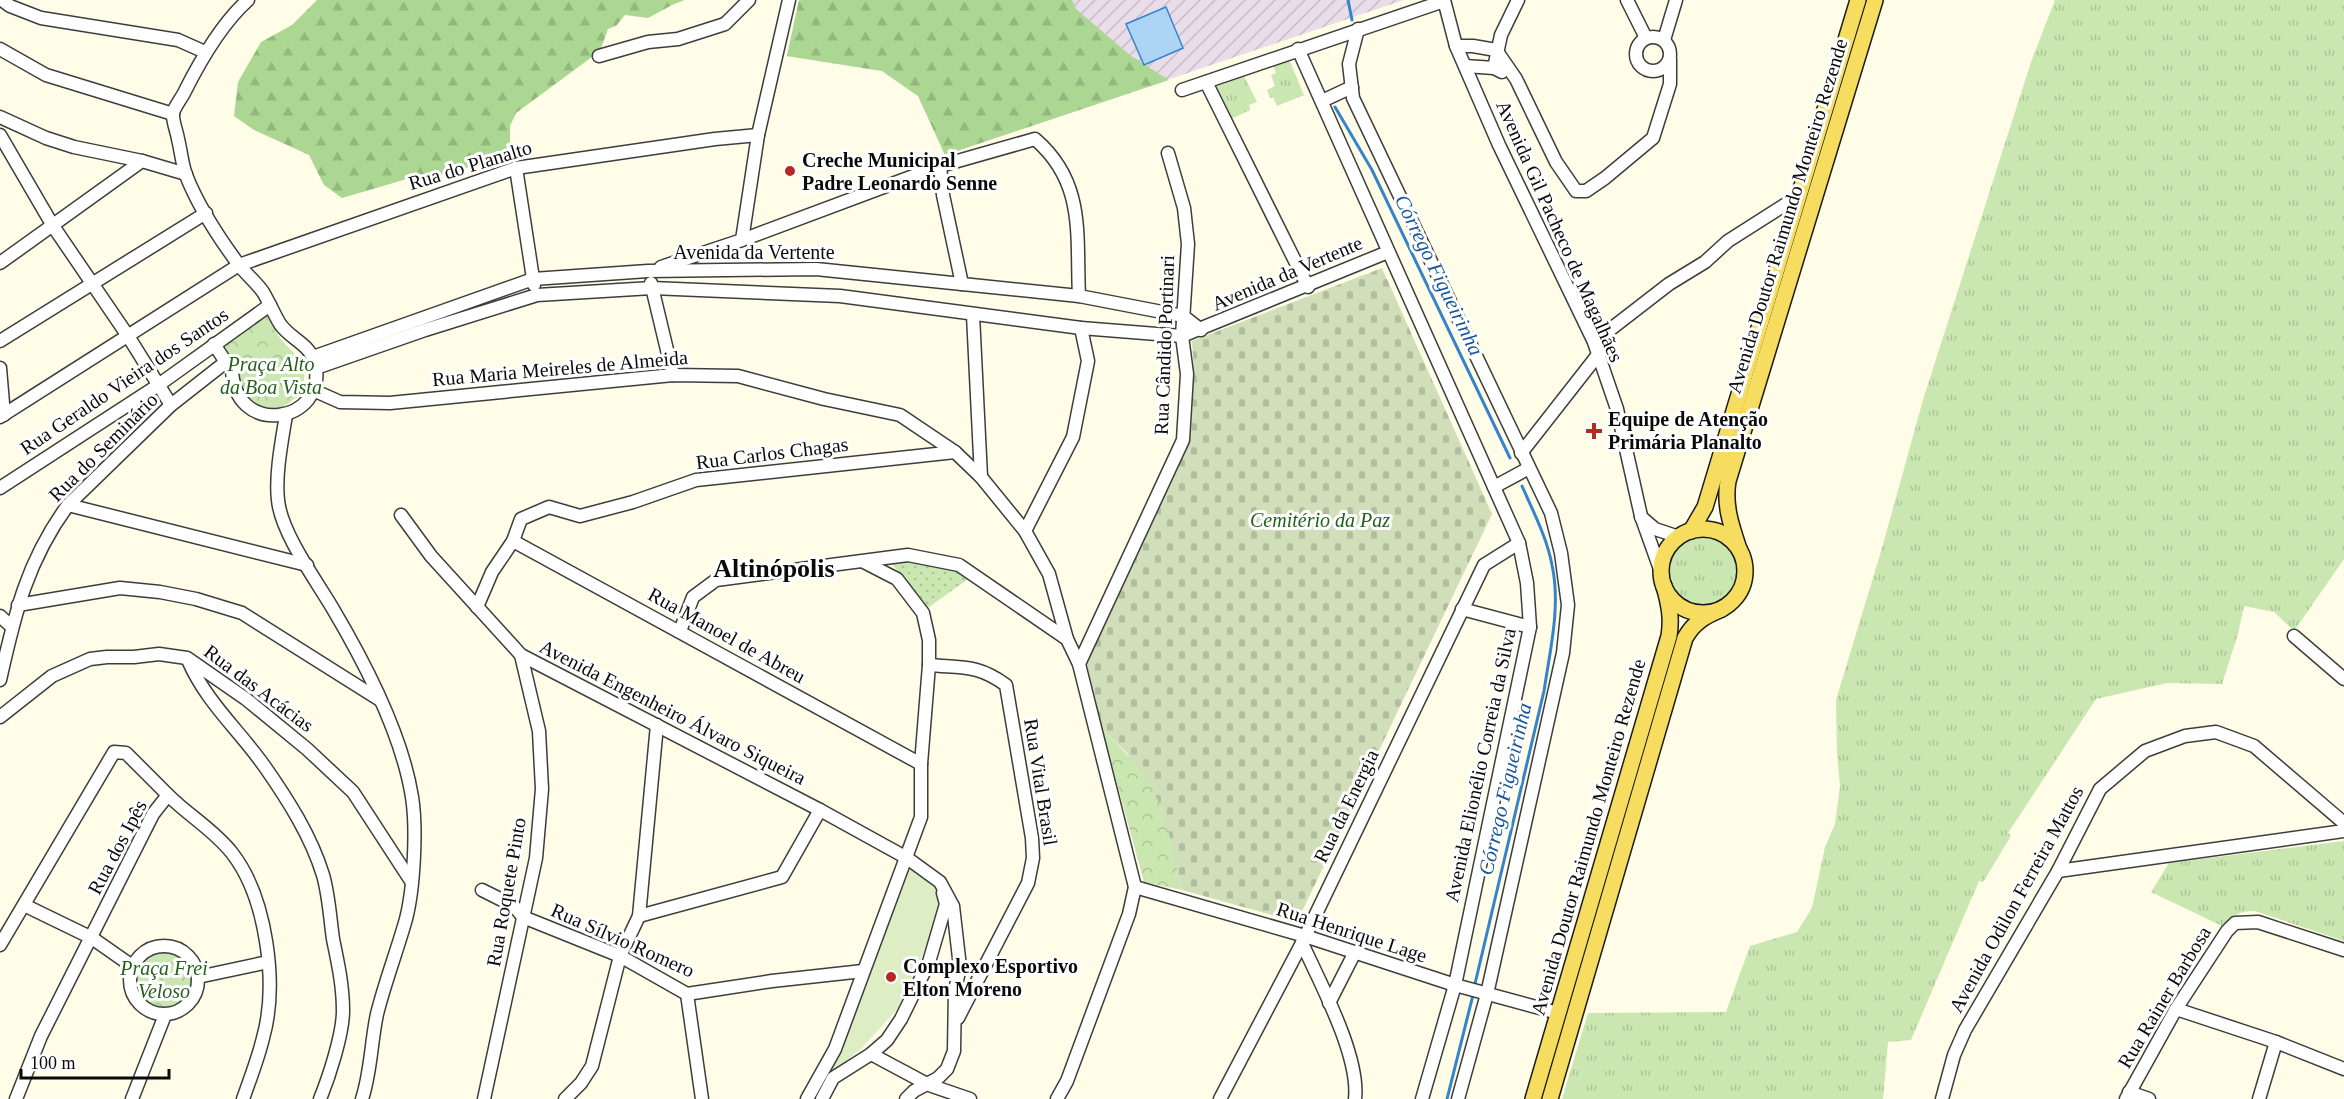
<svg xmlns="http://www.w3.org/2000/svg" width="2344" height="1099" viewBox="0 0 2344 1099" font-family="'Times New Roman',serif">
  <defs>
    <pattern id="industrial-furrows" width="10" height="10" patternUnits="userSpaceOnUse" patternTransform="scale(1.5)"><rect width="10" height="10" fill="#e9dde9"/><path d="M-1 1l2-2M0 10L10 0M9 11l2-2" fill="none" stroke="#c6bcc6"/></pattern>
    <pattern id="grass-tufts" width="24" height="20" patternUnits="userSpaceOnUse" patternTransform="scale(1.5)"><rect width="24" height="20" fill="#cae7b2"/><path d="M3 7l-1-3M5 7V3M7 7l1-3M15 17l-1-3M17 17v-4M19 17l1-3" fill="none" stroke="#acc598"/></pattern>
    <pattern id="forest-firs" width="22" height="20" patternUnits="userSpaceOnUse" patternTransform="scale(1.5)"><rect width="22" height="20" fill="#acd792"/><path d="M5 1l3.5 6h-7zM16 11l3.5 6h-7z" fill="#93b77d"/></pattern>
    <pattern id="cemetery-stones" width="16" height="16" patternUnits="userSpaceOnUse" patternTransform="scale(1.5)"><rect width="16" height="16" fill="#d0deba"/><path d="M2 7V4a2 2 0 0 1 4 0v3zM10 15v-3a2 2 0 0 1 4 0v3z" fill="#b1bd9f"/></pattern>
    <pattern id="park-crowns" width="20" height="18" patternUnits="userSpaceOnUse" patternTransform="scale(1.5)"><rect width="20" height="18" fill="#cae7b2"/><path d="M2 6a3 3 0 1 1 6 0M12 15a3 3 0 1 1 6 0" fill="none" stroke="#acc598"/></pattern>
    <pattern id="garden-dots" width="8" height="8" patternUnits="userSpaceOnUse" patternTransform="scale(1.5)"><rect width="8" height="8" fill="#cae7b2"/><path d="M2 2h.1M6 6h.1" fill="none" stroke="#acc598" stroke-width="1.8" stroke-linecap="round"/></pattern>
  </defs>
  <rect width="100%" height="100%" fill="#fffce7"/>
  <!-- industrial -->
  <polygon fill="url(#industrial-furrows)" points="799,0 1404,0 945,155 918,96 882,71 787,56"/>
  <!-- grass -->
  <g fill="url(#grass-tufts)">
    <polygon points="2055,0 2344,0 2344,559 2294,631 2274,612 2244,606 2238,634 2222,684 2167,683 2096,699 2008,833 2011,836 1983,882 1979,881 1911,1040 1888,1042 1883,1099 1562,1099 1588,1013 1726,1012 1750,946 1797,932 1812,908 1825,847 1835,824 1840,786 1837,754 1836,700 1882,548 1923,400 2031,62"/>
    <polygon points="1289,59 1304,95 1277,106 1273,97 1270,98 1267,90 1275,86 1271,75 1276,73 1273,65"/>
    <polygon points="1244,76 1257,102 1249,105 1250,110 1229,120 1213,88"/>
    <circle cx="1703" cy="571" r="37"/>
    <path d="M 2344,841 L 2344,941 L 2255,911 C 2241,911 2231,915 2222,926 L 2151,892 L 2169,863 Z"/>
  </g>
  <!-- forest -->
  <g fill="url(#forest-firs)">
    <polygon points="317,0 685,0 674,4 648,18 625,15 616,26 608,29 600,51 516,113 510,126 510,155 480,158 460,173 417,176 342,198 324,185 309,155 254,130 234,116 238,82 261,42 292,25"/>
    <polygon points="799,0 1072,0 1076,9 1131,56 1169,80 945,155 918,96 882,71 787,56"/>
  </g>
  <!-- cemetery -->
  <polygon fill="url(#cemetery-stones)" points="1382,268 1492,514 1297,922 1182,890 1161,808 1126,752 1102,729 1086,663 1191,437 1194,374 1192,341"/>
  <!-- park -->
  <g fill="url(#park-crowns)">
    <path d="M 266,314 C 271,322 275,331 280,338 C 287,348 299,354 303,367 C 312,399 270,424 247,399 C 238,390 241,379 238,368 C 235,360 227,352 222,346 Z"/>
    <path d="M 1102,729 C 1126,752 1149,777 1161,808 C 1171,834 1175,864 1182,890 L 1144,882 Z"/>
    <circle cx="164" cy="980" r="27"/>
  </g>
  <!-- garden -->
  <polygon fill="url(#garden-dots)" points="909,558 956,569 971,577 926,609 893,565 880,564"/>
  <!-- pitch -->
  <polygon fill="#ddeec4" points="913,868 937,887 941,902 925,949 901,1005 862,1048 827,1077 840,1051 909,871"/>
  <!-- water -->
  <polygon fill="#add4f5" stroke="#3584cb" stroke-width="1.5" points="1166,7 1183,48 1144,65 1126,24"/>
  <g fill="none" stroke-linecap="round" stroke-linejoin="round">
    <!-- stream -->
    <g stroke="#3584cb" stroke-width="3">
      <polyline points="1348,0 1352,20"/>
      <polyline points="1335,107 1372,170 1510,458"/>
      <path d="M 1474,988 L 1544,691 C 1550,650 1561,606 1552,565 C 1547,538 1533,511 1522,486"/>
      <polyline points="1447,1099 1473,995"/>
    </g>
    <!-- minor casing -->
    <g stroke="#3d3d3d" stroke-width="15">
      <g id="minor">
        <polyline points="2,0 10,6 41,18 178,40 205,52"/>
        <polyline points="1444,0 1456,46 1499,145 1594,342 1617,409 1641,516 1661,572"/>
        <polyline points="1627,0 1646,38"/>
        <polyline points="1358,29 1349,64 1353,98 1551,513 1561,553 1568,605 1563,653 1487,994 1458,1099"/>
        <circle cx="1653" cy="54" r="17"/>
        <polyline points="1664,40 1676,0"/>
        <polyline points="1456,46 1473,46 1496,50 1516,79 1556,162 1576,191 1586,191 1605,178 1653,138 1670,84 1670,59"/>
        <polyline points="0,49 46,75 173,114"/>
        <polyline points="1298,49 1519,543 1527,583 1530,627 1455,985 1422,1099"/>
        <polyline points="599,56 648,42 678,39 725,24 749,0"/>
        <polyline points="1465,66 1494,68 1502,72"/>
        <polyline points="1494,68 1501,35 1518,0"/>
        <polyline points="1206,82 1308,287"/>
        <polyline points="1182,90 1444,1"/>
        <polyline points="1322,101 1352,87"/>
        <polyline points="0,117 46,138 74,147 142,161 186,174"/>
        <polyline points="0,135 53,226 128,336 171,405"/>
        <polyline points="940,166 943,195 962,284"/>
        <polyline points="516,168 534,285"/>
        <polyline points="742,240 758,135 789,0"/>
        <polyline points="0,263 142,161"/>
        <path d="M 661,267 L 742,240 L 940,166 L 1035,139 C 1086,183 1076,235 1079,296"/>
        <polyline points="651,283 673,375"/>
        <polyline points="973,315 981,477"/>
        <polyline points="0,341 206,213"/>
        <polyline points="1594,342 1669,284 1705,262 1728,241 1797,197"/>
        <path d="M 214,344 L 227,364 L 232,367 C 232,440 329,423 315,364 C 310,343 291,340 280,324 C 274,314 269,302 263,292 C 256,282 246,274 239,265 C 219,238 198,206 186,175 C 182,164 181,151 178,139 C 177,132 172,120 173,113 C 175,106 181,99 184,93 C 200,61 221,24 248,0"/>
        <polyline points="313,357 533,279 648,271 816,269 962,284 1079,296 1183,316 1201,330"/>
        <polyline points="0,368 4,415"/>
        <polyline points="316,368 425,330 537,295 652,288 840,296 1081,328 1182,336 1388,252"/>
        <polyline points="313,390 340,402 390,403 673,375 738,376 824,399 900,415 955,452 981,477 1025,531 1049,574 1067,639 1079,664 1135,887 1129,914 1067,1081 1057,1099"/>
        <path d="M 286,415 C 282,440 275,475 278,500 C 281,533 316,580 333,609 C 365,663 402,734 412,797 C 417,828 414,888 406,919 C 397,951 385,982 377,1014 C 371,1042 371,1072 362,1099"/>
        <polyline points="0,417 239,265 516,168 715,139 758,135"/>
        <polyline points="1521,453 1597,356"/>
        <polyline points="1494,487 1529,468"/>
        <polyline points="0,488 157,386 270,305"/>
        <polyline points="68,505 307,565"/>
        <polyline points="401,515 431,556 521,655 820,810 907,858 940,882 953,906 960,967 955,990 954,1051 947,1069 938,1078 914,1091 906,1099"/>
        <polyline points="1641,517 1655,529 1679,537"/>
        <polyline points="1025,531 1073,437 1088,361 1081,328"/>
        <polyline points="513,541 921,764"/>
        <polyline points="18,605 120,588 160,592 196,599 242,613 380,700"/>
        <polyline points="477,607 492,572 513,541 521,519 549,507 580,516 633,502 696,480 955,452"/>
        <polyline points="1462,609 1530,627"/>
        <polyline points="0,616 12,627"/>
        <polyline points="680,631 693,597 716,580 908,555 959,565 1067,639"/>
        <polyline points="2294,636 2344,679"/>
        <path d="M 188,660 C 206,702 239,730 265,767 C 288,800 311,836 323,875 C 329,896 330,918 333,939 C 338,963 343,986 343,1011 C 343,1034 329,1077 320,1099"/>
        <polyline points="1079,664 1183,440 1187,374 1182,336 1188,244 1184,208 1168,153"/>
        <path d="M 929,665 C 962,668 977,664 1006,685 L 1032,838 L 1033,858 L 1028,883 L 958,1018"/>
        <path d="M 0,680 C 15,613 27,561 68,505 L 171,405 L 222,365 L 227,364"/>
        <polyline points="0,717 52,676 90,659 107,657 134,657 159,654 187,658 246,699 307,749 353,792 411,881"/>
        <polyline points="2058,871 2344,831"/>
        <polyline points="1135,887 1305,936 1455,985 1558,1013"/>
        <polyline points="482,890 514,906 523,917 620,956 687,994 772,981 863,971"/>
        <polyline points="24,905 92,938 132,966"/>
        <polyline points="639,916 782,877 820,810"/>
        <path d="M 1302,943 C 1320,983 1360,1056 1355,1099"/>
        <polyline points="0,945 114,752 126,753 168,795"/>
        <circle cx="164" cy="980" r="34"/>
        <polyline points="198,977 268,962"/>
        <polyline points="687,994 702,1099"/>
        <polyline points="1329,1003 1355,952"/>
        <polyline points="2176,1009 2276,1042 2344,1069"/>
        <polyline points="871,1054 929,1085 970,1099"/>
        <polyline points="2129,1092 2149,1099"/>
        <path d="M 16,1099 L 41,1036 L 153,814 L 168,795 C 189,816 214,830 232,853 C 267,898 278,985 263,1038 C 258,1059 250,1079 243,1099"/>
        <polyline points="132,1099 165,1015"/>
        <polyline points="484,1099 536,858 542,789 539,731 521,655"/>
        <polyline points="565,1099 581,1083 592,1066 620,956 639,916 657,725"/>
        <polyline points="807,1099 835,1049 921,817 921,764 929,665 929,640 923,613 897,579 864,562"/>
        <polyline points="822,1099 833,1078 871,1054 887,1040 901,1019 929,962 946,904 943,893"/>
        <polyline points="1220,1099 1302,943 1484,565 1519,543"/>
        <polyline points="1942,1099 1954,1055 1965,1030 2058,871 2100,789 2145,751 2185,736 2216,732 2254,746 2344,823"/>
        <polyline points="2126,1099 2176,1009 2227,931 2235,923 2258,922 2344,950"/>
        <polyline points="2259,1099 2276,1042"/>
      </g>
    </g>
    <!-- major casing -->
    <g stroke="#1b1b1b" stroke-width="18">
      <g id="major">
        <circle cx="1703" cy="571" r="42"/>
        <polyline points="1691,531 1705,507 1858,0"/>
        <path d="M 1739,549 C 1731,525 1724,505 1728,481 L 1875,0"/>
        <path d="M 1533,1099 L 1669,636 C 1672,618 1669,604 1664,586"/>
        <path d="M 1550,1099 L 1685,638 C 1694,622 1705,616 1722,609"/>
      </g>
    </g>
    <!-- minor -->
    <use href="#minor" stroke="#fff" stroke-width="12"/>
    <!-- major -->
    <use href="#major" stroke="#f7dd5f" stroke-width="15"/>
  </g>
  <!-- markers -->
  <g fill="#b62925" stroke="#fff" stroke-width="2">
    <circle cx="790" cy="171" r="6"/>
    <path d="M1591 422h6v6h6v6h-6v6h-6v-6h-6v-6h6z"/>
    <circle cx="891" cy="977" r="6"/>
  </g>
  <g text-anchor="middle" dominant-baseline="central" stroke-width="6" stroke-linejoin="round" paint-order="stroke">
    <!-- poi labels -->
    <g font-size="20" font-weight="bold" fill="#0a0a0a" stroke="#fff" text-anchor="start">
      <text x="802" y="160">Creche Municipal<tspan x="802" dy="23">Padre Leonardo Senne</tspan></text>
      <text x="1608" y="419">Equipe de Atenção<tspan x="1608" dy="23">Primária Planalto</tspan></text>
      <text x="903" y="966">Complexo Esportivo<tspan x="903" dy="23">Elton Moreno</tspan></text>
    </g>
    <!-- street labels -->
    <g font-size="20" fill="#0a0a0a" stroke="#fff">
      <text transform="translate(470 165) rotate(-17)">Rua do Planalto</text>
      <text transform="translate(1787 216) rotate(-73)">Avenida Doutor Raimundo Monteiro Rezende</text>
      <text transform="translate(1560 231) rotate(66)">Avenida Gil Pacheco de Magalhães</text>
      <text x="754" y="252">Avenida da Vertente</text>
      <text transform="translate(1287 273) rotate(-23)">Avenida da Vertente</text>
      <text transform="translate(1164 345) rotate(-88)">Rua Cândido Portinari</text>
      <text transform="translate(560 368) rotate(-5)">Rua Maria Meireles de Almeida</text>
      <text transform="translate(124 381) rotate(-34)">Rua Geraldo Vieira dos Santos</text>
      <text transform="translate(103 447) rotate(-45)">Rua do Seminário</text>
      <text transform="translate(772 453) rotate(-7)">Rua Carlos Chagas</text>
      <text transform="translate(727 635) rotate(29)">Rua Manoel de Abreu</text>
      <text transform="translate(259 688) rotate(37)">Rua das Acácias</text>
      <text transform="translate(673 712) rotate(27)">Avenida Engenheiro Álvaro Siqueira</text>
      <text transform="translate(1480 765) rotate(-78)">Avenida Elionélio Correia da Silva</text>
      <text transform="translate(1041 782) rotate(81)">Rua Vital Brasil</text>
      <text transform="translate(1346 806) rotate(-64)">Rua da Energia</text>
      <text transform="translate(1588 837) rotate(-74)">Avenida Doutor Raimundo Monteiro Rezende</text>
      <text transform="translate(117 847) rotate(-62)">Rua dos Ipês</text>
      <text transform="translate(506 892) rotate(-80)">Rua Roquete Pinto</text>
      <text transform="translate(2016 899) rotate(-61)">Avenida Odilon Ferreira Mattos</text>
      <text transform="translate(1352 932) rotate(18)">Rua Henrique Lage</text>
      <text transform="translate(623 940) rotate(24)">Rua Sílvio Romero</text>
      <text transform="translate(2164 997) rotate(-59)">Rua Rainer Barbosa</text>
    </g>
    <!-- park labels -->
    <g font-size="20" font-style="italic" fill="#255f1c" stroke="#fff">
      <text x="271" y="364">Praça Alto<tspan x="271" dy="23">da Boa Vista</tspan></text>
      <text x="1320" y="520">Cemitério da Paz</text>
      <text x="164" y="968">Praça Frei<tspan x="164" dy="23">Veloso</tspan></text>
    </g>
    <!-- water labels -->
    <g font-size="21" font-style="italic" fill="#175698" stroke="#fff">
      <text transform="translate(1439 275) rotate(64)">Córrego Figueirinha</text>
      <text transform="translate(1505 789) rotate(-77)">Córrego Figueirinha</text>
    </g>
    <!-- district labels -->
    <g font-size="26" font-weight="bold" fill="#0a0a0a" stroke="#fff">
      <text x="774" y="568">Altinópolis</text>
    </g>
  </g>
  <!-- scale -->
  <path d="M21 1069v9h148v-9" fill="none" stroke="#0a0a0a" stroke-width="3"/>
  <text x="30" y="1069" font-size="18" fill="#0a0a0a" stroke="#ffffff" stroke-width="4.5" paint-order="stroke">100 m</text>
</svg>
